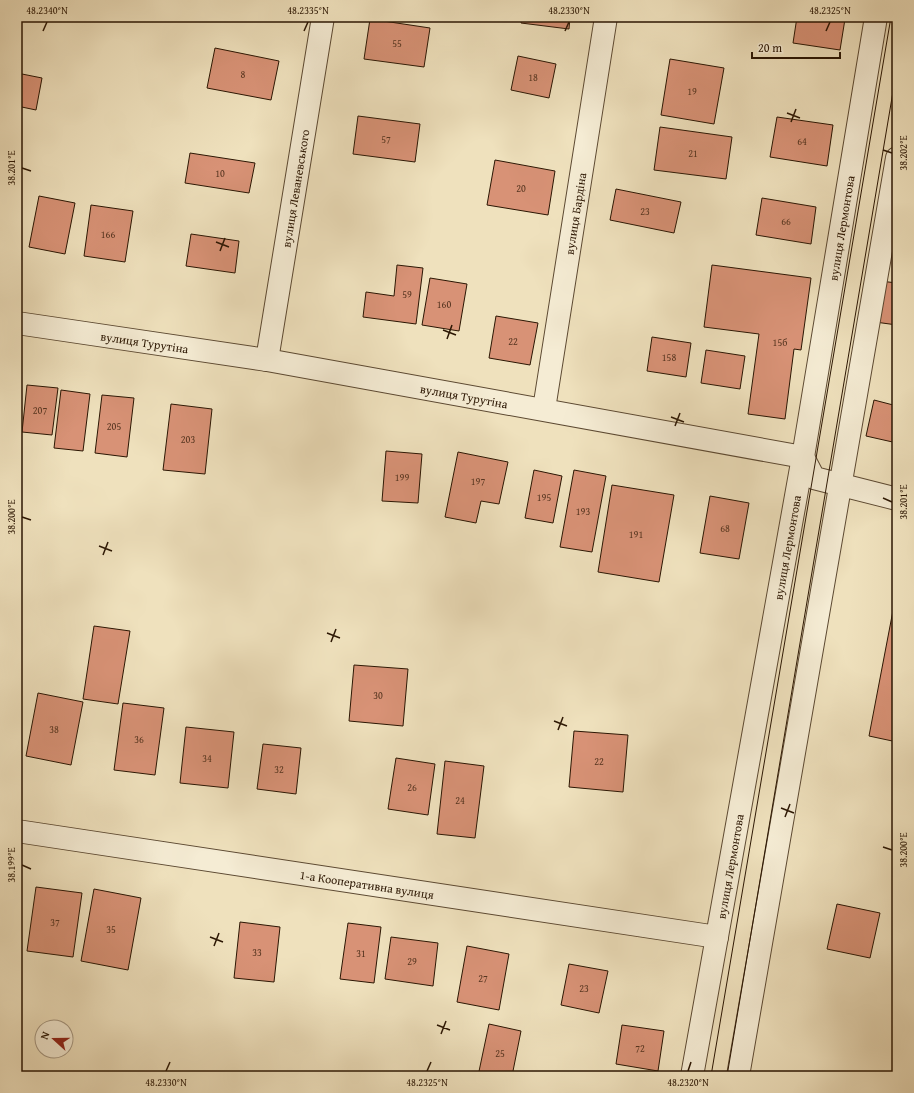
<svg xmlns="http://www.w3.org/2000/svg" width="914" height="1093" viewBox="0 0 914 1093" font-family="'Gentium Book Plus',serif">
  <rect width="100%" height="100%" fill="#efe1bd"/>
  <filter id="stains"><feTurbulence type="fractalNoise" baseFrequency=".005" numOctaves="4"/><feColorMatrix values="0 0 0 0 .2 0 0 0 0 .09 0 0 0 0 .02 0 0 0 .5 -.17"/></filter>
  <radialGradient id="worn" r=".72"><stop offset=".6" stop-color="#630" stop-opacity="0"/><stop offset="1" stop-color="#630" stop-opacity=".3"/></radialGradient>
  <!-- building -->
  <g fill="#d89276" stroke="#2b1603">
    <polygon points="522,17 570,17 569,29 521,23"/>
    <polygon points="797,17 834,17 845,19 840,50 793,43"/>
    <polygon points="370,19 430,28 424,67 364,59"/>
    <polygon points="215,48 279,61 271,100 207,88"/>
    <polygon points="518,56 556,64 549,98 511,90"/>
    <polygon points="670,59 724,68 714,124 661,115"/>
    <polygon points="17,73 42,78 36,110 17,106"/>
    <polygon points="358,116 420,124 415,162 353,154"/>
    <polygon points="777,117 833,125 827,166 770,157"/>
    <polygon points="660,127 732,137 726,179 654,170"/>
    <polygon points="190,153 255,163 249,193 185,183"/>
    <polygon points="495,160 555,171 548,215 487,205"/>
    <polygon points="616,189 681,202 674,233 610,220"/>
    <polygon points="39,196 75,203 65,254 29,247"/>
    <polygon points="762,198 816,207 811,244 756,235"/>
    <polygon points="91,205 133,211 125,262 84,256"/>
    <polygon points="191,234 239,241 235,273 186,266"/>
    <polygon points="397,265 423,268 416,324 363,317 366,292 394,296"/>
    <polygon points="712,265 811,278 801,350 794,349 785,419 748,414 759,334 704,327"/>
    <polygon points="430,278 467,284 459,331 422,325"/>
    <polygon points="880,281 897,283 897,325 875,322"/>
    <polygon points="496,316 538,323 530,365 489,358"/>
    <polygon points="652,337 691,343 686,377 647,371"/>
    <polygon points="706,350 745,356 740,389 701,383"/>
    <polygon points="27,385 58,388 52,435 22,432"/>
    <polygon points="61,390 90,394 83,451 54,448"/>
    <polygon points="102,395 134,398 127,457 95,453"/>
    <polygon points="874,400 897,406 897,443 866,436"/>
    <polygon points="171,404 212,409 205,474 163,470"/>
    <polygon points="386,451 422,454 418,503 382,501"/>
    <polygon points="458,452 508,462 499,504 481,501 476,523 445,517"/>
    <polygon points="534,470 562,476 553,523 525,518"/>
    <polygon points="574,470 606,476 592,552 560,547"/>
    <polygon points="612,485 674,495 659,582 598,572"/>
    <polygon points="710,496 749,503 739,559 700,553"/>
    <polygon points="895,600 897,601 897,742 869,736"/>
    <polygon points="94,626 130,631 118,704 83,699"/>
    <polygon points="354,665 408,669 403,726 349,721"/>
    <polygon points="38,693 83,702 71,765 26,756"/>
    <polygon points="123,703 164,708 155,775 114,770"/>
    <polygon points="186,727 234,732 228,788 180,783"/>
    <polygon points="574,731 628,735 623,792 569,787"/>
    <polygon points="263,744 301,748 296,794 257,789"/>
    <polygon points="396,758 435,764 428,815 388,809"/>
    <polygon points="445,761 484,766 475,838 437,834"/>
    <polygon points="36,887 82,893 73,957 27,951"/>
    <polygon points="94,889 141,898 128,970 81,961"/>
    <polygon points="837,904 880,913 870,958 827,949"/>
    <polygon points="240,922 280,927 274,982 234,978"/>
    <polygon points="348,923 381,927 374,983 340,979"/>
    <polygon points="391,937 438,943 433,986 385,979"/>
    <polygon points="467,946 509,954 499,1010 457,1002"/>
    <polygon points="569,964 608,971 599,1013 561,1005"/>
    <polygon points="489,1024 521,1031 512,1076 478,1076"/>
    <polygon points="622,1025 664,1031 658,1071 616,1064"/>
  </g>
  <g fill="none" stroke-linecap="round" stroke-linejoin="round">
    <!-- minor casing -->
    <g stroke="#5c4932" stroke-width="24">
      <g id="minor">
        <path id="s1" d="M 267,360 L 323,17"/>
        <path id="s2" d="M 544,409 L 606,17"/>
        <path id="s3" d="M 17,831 L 717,937"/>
        <path id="s4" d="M 692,1076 L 803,457 L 876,17"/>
        <polyline points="738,1076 897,158"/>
      </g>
    </g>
    <!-- tertiary casing -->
    <g stroke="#5c4932" stroke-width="24">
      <g id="tertiary">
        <path id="s5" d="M 17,323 L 267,360 L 803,457 L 814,478 L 897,499"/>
      </g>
    </g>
    <!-- minor -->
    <use href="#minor" stroke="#f5ecd4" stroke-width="22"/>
    <!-- tertiary -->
    <use href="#tertiary" stroke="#f5ecd4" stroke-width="22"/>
    <!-- tram -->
    <g stroke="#2b1603" stroke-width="1">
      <polyline points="711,1076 891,17"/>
      <polyline points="727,1076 897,68"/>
    </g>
  </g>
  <!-- ticks -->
  <path fill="none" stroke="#2b1603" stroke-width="1.5" d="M 43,31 L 47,22M 304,31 L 308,22M 565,31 L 569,22M 826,31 L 830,22M 787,113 L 800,118M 791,122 L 796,109M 883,150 L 892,153M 22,168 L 31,171M 216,242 L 229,247M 220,251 L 225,238M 443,330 L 456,335M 447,339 L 452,325M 671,417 L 684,422M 675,426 L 680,413M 883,498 L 892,502M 22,517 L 31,520M 99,546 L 112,551M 103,555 L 108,542M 327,633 L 340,638M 331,642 L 336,629M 554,721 L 567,726M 558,730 L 563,717M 781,808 L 794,813M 785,817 L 790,804M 883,847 L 892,850M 22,865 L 31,869M 210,937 L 223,942M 214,946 L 219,933M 437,1025 L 450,1030M 441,1034 L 446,1021M 166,1071 L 170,1062M 427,1071 L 431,1062M 688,1071 L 691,1062"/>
  <g text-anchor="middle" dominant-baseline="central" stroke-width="4" stroke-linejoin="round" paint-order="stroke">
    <!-- number labels -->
    <g font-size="10" fill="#563520">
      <text x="397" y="43">55</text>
      <text x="243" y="74">8</text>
      <text x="533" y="77">18</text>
      <text x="692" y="91">19</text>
      <text x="386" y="139">57</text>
      <text x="802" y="141">64</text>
      <text x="693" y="153">21</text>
      <text x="220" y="173">10</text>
      <text x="521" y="188">20</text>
      <text x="645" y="211">23</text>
      <text x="786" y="221">66</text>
      <text x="108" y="234">166</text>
      <text x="407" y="294">59</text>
      <text x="444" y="304">160</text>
      <text x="513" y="341">22</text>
      <text x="780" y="342">15б</text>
      <text x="669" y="357">158</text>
      <text x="40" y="410">207</text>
      <text x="114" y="426">205</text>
      <text x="188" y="439">203</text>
      <text x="402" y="477">199</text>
      <text x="478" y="481">197</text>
      <text x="544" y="497">195</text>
      <text x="583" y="511">193</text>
      <text x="725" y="528">68</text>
      <text x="636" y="534">191</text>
      <text x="378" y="695">30</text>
      <text x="54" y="729">38</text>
      <text x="139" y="739">36</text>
      <text x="207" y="758">34</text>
      <text x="599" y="761">22</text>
      <text x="279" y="769">32</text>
      <text x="412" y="787">26</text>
      <text x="460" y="800">24</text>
      <text x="55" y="922">37</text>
      <text x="111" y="929">35</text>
      <text x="257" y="952">33</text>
      <text x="361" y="953">31</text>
      <text x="412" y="961">29</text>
      <text x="483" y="978">27</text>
      <text x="584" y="988">23</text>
      <text x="640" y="1048">72</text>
      <text x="500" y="1053">25</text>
    </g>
    <!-- street labels -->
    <g font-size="12" fill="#2b1603" stroke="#f5ecd4">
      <text stroke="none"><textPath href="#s1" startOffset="174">вулиця Леваневського</textPath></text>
      <text stroke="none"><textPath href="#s2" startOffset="198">вулиця Бардіна</textPath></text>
      <text stroke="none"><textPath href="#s4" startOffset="861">вулиця Лермонтова</textPath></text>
      <text stroke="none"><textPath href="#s5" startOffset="129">вулиця Турутіна</textPath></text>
      <text stroke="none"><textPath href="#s5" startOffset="453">вулиця Турутіна</textPath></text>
      <text stroke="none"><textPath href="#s4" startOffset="537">вулиця Лермонтова</textPath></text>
      <text stroke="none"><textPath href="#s4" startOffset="213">вулиця Лермонтова</textPath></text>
      <text stroke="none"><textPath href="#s3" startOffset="354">1-а Кооперативна вулиця</textPath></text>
    </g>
  </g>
  <!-- margin -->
  <rect width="914" height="1093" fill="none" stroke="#efe1bd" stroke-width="44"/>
  <!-- north arrow -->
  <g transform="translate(54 1039) rotate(291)"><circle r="19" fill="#f5ecd4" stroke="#a49680"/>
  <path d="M0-3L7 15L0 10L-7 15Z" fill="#8f2418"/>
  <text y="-6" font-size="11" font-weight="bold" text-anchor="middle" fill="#2b1603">N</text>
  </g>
  <!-- scale -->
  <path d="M752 52v6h88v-6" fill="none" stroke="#2b1603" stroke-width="2"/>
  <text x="758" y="52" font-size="12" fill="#2b1603" stroke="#f5ecd4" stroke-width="3" paint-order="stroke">20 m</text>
  <rect x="22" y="22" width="870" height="1049" fill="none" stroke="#2b1603" stroke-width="1.5"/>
  <g font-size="10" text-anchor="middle" fill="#2b1603">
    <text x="47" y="14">48.2340°N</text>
    <text x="308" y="14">48.2335°N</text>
    <text x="569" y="14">48.2330°N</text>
    <text x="830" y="14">48.2325°N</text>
    <text transform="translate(903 153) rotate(-90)" y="4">38.202°E</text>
    <text transform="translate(11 168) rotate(-90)" y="4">38.201°E</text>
    <text transform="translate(903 502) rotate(-90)" y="4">38.201°E</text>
    <text transform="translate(11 517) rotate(-90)" y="4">38.200°E</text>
    <text transform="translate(903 850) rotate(-90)" y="4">38.200°E</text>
    <text transform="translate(11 865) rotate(-90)" y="4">38.199°E</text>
    <text x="166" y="1086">48.2330°N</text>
    <text x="427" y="1086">48.2325°N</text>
    <text x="688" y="1086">48.2320°N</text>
  </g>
  <rect width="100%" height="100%" filter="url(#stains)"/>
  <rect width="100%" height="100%" fill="url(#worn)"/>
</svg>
